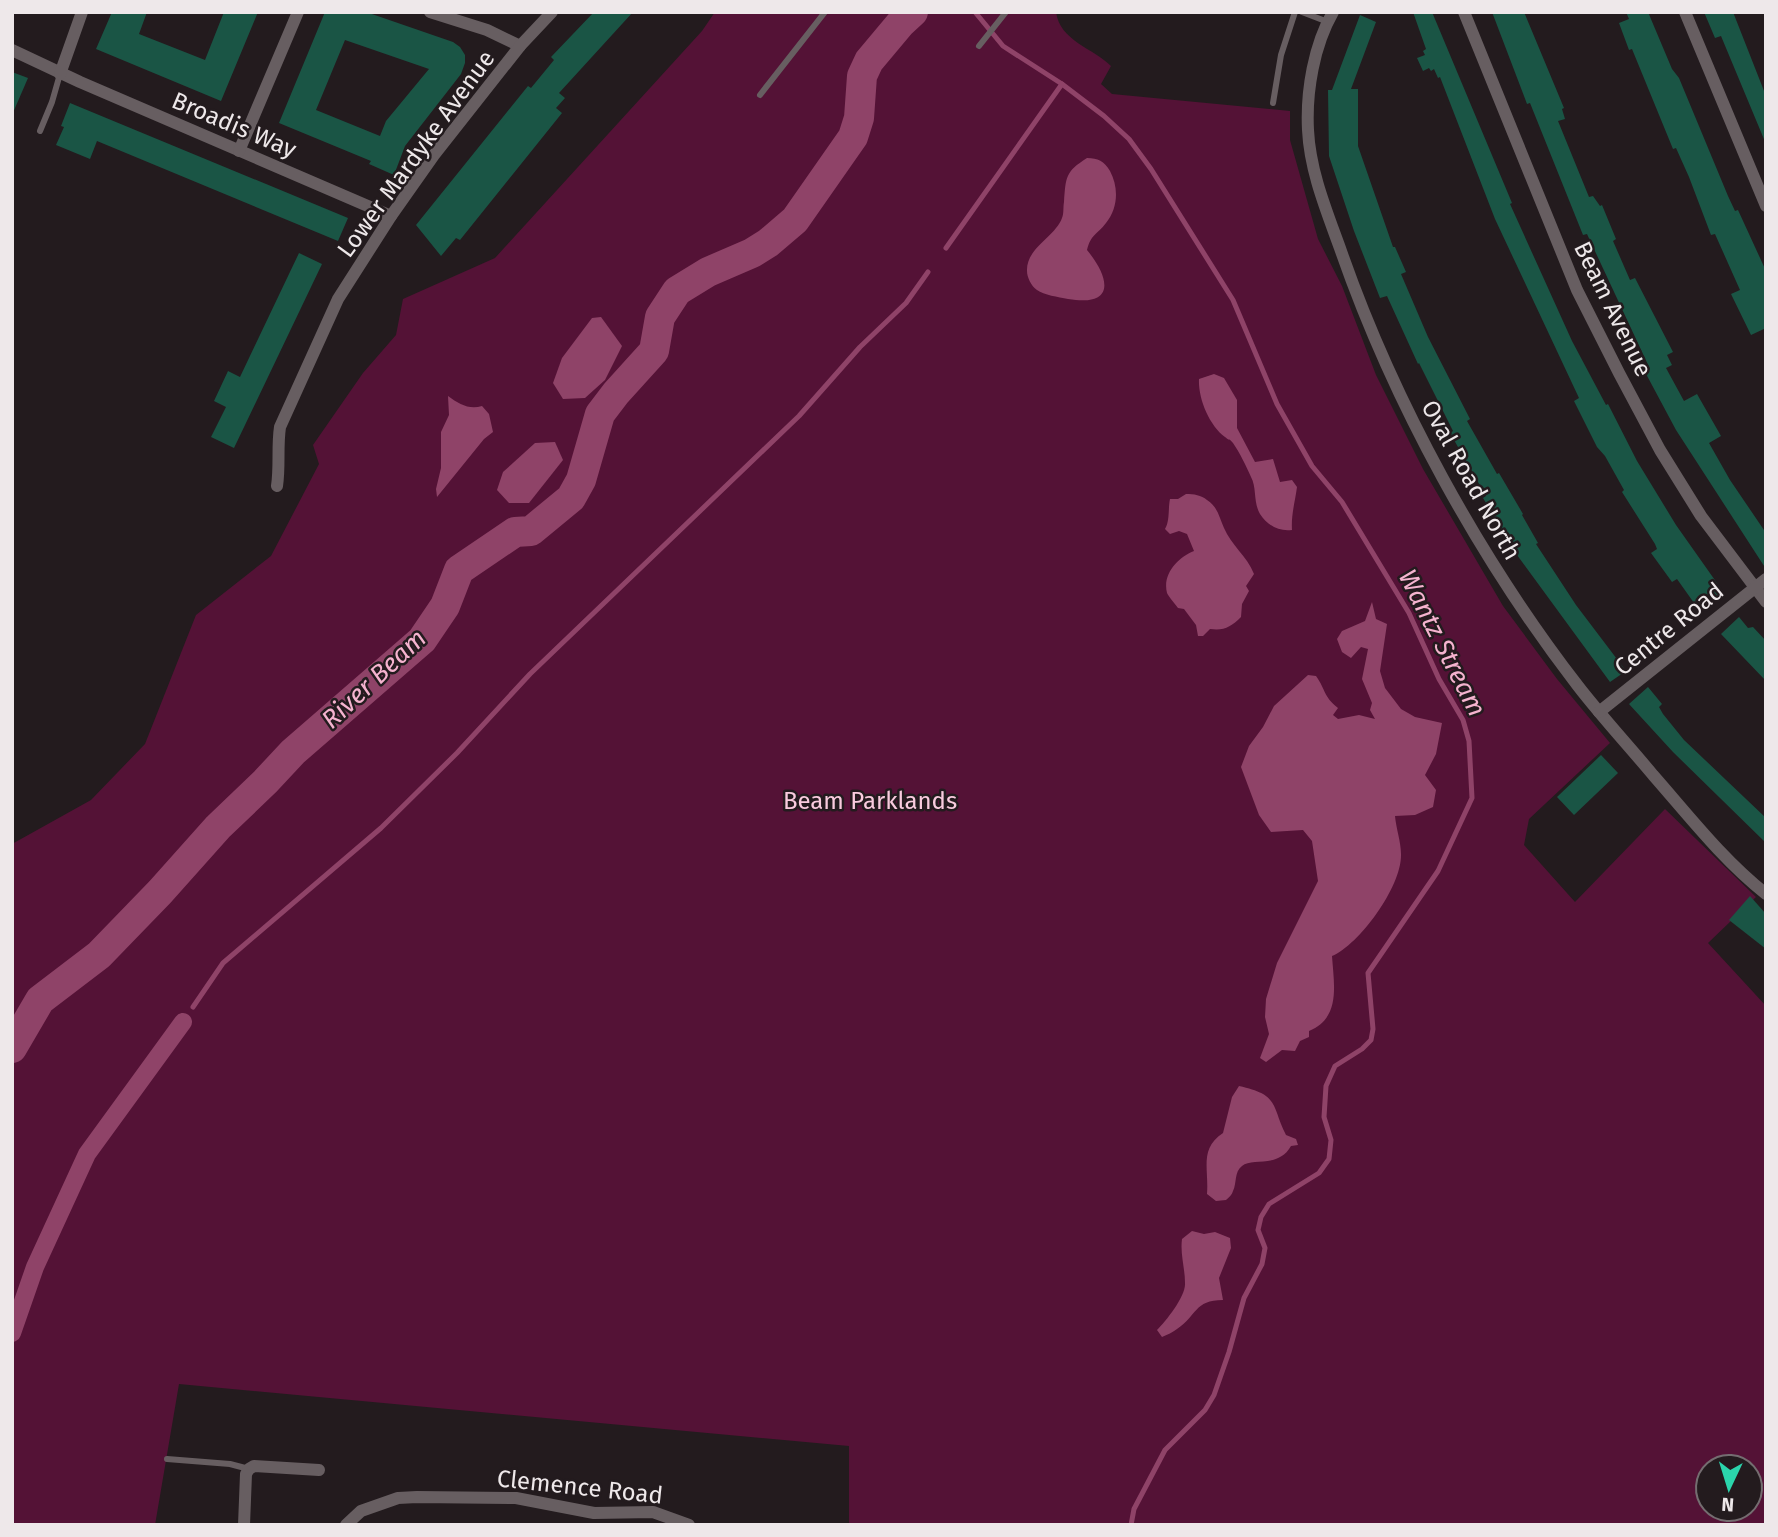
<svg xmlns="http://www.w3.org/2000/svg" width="1778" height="1537" viewBox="0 0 1778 1537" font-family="'Fira Sans',sans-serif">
  <rect width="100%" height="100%" fill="#231b1e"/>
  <!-- green -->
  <path fill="#541236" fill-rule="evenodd" d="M 715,12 L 1056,12 C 1060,41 1093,48 1111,66 L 1101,84 L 1112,94 L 1290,111 L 1290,140 L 1318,239 L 1342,286 L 1376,375 L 1423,469 L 1503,606 L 1557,679 L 1610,743 L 1529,819 L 1524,845 L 1575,902 L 1665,809 L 1756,897 L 1708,943 L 1766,1006 L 1766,1525 L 849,1525 L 849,1446 L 179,1384 L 155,1525 L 12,1525 L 12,844 L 91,800 L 145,744 L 196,615 L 271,556 L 319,464 L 313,445 L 363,373 L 396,335 L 403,299 L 495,258 L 702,31 ZM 1708,1467 L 1750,1467 L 1750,1509 L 1708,1509 Z"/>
  <!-- water -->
  <g fill="#8f4368">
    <path d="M 1087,158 C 1098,158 1104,161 1110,171 C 1119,188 1118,208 1106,223 C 1097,235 1091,234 1087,250 C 1110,278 1116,307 1068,299 C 1058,297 1044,295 1037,290 C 1031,286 1027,277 1027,271 C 1026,248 1055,237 1062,218 C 1064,214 1063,207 1064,202 C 1066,177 1065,172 1087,158 Z"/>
    <polygon points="601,317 622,346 605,380 585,398 563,399 553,383 562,358 592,318"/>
    <path d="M 1214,374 L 1224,378 L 1237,400 L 1237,428 L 1255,462 L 1273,459 L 1280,482 L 1292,480 L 1297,487 C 1295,502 1291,515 1292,530 C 1279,532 1267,525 1260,514 C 1253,502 1257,488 1251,477 C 1246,466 1240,453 1233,443 C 1228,437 1231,442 1225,437 C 1209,425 1198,398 1199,379 Z"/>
    <path d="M 448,396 C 459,404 469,410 482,406 L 489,414 L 493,432 L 484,439 L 437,497 L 436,489 L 441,468 L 441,432 L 449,415 Z"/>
    <polygon points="555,442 563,460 529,503 509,503 497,490 503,472 535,443"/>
    <path d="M 1186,494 C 1194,494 1201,495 1207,500 C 1218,507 1219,517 1224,528 C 1231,545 1247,556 1254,574 L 1246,586 L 1249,591 L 1242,604 L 1241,617 C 1231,627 1224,631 1210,629 L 1203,636 L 1198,636 L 1196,625 L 1184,609 L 1178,608 C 1175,604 1169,597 1167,593 C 1162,573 1179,557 1194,551 L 1187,534 L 1179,531 L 1170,534 L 1165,529 C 1170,521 1168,508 1170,499 L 1178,499 Z"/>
    <path d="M 1372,602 L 1376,619 L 1387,624 L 1380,671 L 1385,688 L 1401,709 L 1415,717 L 1442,723 L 1436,754 L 1425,775 L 1436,790 L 1433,807 L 1415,815 L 1395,816 C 1396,828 1401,842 1401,854 C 1402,886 1360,944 1332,956 C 1334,985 1341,1018 1309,1031 L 1309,1037 L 1300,1041 L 1295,1051 L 1282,1050 L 1266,1062 L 1260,1058 L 1269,1034 L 1265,1017 L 1266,999 L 1277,963 L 1318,881 L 1312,841 L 1303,830 L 1271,832 L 1259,815 L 1241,767 L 1249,746 L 1263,727 L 1274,706 L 1308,675 L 1316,676 C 1326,690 1323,696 1338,708 L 1333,715 L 1338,719 L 1359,715 L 1375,719 L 1370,710 L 1372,703 L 1362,679 L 1368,649 L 1361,647 L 1351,658 L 1342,652 L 1337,639 L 1342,631 L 1365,621 Z"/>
    <path d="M 1239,1086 C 1280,1095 1271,1105 1286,1135 L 1296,1139 L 1298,1145 L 1291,1146 C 1278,1169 1252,1157 1242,1166 C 1234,1172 1237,1183 1233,1191 C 1232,1195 1229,1197 1226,1200 L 1216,1201 L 1207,1194 C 1209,1169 1199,1149 1223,1133 L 1232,1097 Z"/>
    <path d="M 1192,1231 L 1204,1234 L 1215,1232 L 1230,1238 L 1231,1248 L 1219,1278 L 1223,1300 C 1194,1300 1197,1316 1177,1329 C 1173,1332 1167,1335 1162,1337 L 1157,1330 C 1166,1321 1186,1296 1185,1283 C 1185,1268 1180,1254 1182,1239 Z"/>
  </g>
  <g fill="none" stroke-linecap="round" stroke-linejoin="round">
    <!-- stream -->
    <g stroke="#8f4368" stroke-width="5">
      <polyline points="975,12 1003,46 1062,84 1104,116 1129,139 1151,169 1233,300 1277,404 1312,466 1342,502 1409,613 1439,679 1463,720 1469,741 1472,798 1438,871 1368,973 1373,1029 1371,1040 1362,1049 1335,1066 1326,1086 1324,1117 1331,1140 1329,1159 1319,1173 1269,1204 1261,1217 1258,1230 1265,1248 1262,1264 1244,1298 1229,1352 1214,1395 1205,1410 1165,1450 1134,1509 1131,1525"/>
      <polyline points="946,248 1062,84"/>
      <polyline points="193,1007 223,963 381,828 457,753 530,674 799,416 860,347 906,303 928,272"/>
    </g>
    <!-- canal -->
    <polyline stroke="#8f4368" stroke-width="18" points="12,1333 35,1267 87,1154 183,1022"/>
    <!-- river -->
    <polyline stroke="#8f4368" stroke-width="30" points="12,1048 40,1000 99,955 160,892 218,827 265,782 293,752 422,640 445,606 459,570 515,532 531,531 571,498 581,480 600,414 616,393 654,351 660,317 677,291 708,272 752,253 768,243 795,220 853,137 859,118 862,76 869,61 900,24 913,12"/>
  </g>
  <!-- building -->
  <g fill="#1a5545" fill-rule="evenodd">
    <polygon points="112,12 147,12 139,34 205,60 224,12 258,12 221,101 96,49"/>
    <path d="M 325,12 L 366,12 L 453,42 L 460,47 L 465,55 L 465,63 L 461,74 L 405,146 L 394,175 L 369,164 L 371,161 L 279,123 ZM 345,40 L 429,69 L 386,121 L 380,136 L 316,110 Z"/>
    <polygon points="594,12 633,12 559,93 565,98 556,108 562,113 460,240 456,238 441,256 416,225 528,86 531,88 554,60 551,57"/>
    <polygon points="1413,12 1432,12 1512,203 1510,204 1572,341 1606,405 1608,404 1637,461 1676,525 1724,593 1699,610 1677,579 1672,582 1651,553 1657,549 1655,544 1622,492 1624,490 1605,456 1597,447 1574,401 1579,398 1495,219 1440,77 1438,78 1434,69 1431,71 1429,68 1423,71 1417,58 1425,55 1423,51 1426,49"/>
    <polygon points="1492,12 1524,12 1564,108 1562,109 1565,119 1558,121 1589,197 1593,196 1600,206 1602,205 1616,239 1613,241 1630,280 1635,278 1673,352 1667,355 1672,365 1666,368 1684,401 1697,394 1721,436 1709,443 1730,480 1766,533 1766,569 1676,430 1645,372 1650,369 1587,234 1583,235 1530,103 1527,104"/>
    <polygon points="1626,12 1648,12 1672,69 1679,78 1728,196 1735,211 1738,210 1766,271 1766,328 1751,335 1731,294 1740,290 1715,234 1711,235 1689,177 1676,148 1673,149 1632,49 1629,50 1619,23 1629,19"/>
    <polygon points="1704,12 1733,12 1766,96 1766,144 1721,36 1715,38"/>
    <polygon points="1360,15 1376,22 1351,89 1358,89 1358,146 1393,247 1395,247 1406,272 1401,274 1428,337 1470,419 1467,421 1497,474 1499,473 1523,514 1522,515 1538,543 1536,544 1576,605 1626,671 1610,682 1517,555 1483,498 1486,496 1450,433 1453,431 1419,363 1418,364 1387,296 1380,298 1354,231 1329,156 1328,90 1332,90"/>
    <polygon points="12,72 28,78 12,115"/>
    <polygon points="70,103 348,218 338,241 97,141 90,159 56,145 64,127 61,126"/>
    <polygon points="299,253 322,264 234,448 211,437 226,407 214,401 228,371 240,377"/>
    <polygon points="1739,617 1748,628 1753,627 1766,641 1766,681 1721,634"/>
    <polygon points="1648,687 1662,704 1659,707 1663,714 1684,740 1766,818 1766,843 1673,752 1629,704"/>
    <polygon points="1601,755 1618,773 1574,815 1557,797"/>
    <polygon points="1750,896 1766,914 1766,949 1729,920"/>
  </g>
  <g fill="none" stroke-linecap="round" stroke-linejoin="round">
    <!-- lane -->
    <g stroke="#675e61" stroke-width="6">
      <polyline points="1302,12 1328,22"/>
      <polyline points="979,46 1006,12"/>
      <polyline points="760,95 825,12"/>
      <polyline points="1273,103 1281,55 1295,12"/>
      <polyline points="40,131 52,102 60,74"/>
      <polyline points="167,1459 230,1464 249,1469"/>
    </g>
    <!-- street -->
    <g stroke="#675e61" stroke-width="12">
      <polyline points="430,12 487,30 520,46"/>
      <path d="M 1333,12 C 1314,45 1306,91 1308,130 C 1310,172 1327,212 1341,251 C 1394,403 1480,559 1578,686 C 1602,717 1628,745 1653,775 C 1689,816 1723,860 1766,894"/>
      <polyline points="1464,12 1577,290 1619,373 1660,450 1701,516 1766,602"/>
      <polyline points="1685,12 1766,206"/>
      <polyline points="12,50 80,82 391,216"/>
      <polyline points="60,74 82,12"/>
      <polyline points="239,151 298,12"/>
      <path d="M 277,486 C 280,466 277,447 280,427 L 338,299 L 391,216 L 434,155 L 520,46 L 552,12"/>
      <polyline points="1599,712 1766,579"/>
      <polyline points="244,1525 246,1474 249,1469 254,1466 319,1470"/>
      <polyline points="346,1525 361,1511 398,1498 417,1497 516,1498 594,1513 653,1512 689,1525"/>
    </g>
  </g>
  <g text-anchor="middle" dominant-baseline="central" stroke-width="5" stroke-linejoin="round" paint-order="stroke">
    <!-- street labels -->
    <g font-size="24" fill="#eee8ea" stroke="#231b1e">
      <text transform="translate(234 125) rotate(23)">Broadis Way</text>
      <text transform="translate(416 154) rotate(-54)">Lower Mardyke Avenue</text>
      <text transform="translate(1613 309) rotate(64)">Beam Avenue</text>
      <text transform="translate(1471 480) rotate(61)">Oval Road North</text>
      <text transform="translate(1669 629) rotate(-39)">Centre Road</text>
      <text transform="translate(580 1487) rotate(6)">Clemence Road</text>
    </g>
    <!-- park labels -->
    <g font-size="24" fill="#f9cbde" stroke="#231b1e">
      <text x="870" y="801">Beam Parklands</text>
    </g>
    <!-- water labels -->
    <g font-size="26" font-style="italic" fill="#f5b3cf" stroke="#231b1e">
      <text transform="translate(1442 643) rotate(63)">Wantz Stream</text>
      <text transform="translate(374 679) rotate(-43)">River Beam</text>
    </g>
  </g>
  <!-- border -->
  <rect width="1778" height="1537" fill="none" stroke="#eee8ea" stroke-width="28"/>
  <!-- north arrow -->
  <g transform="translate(1729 1488) rotate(184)"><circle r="33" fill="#231b1e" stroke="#746d70" stroke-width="2"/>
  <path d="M0-5L12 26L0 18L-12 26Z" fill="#2bd5ac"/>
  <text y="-10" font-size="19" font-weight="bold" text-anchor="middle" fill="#eee8ea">N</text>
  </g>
</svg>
